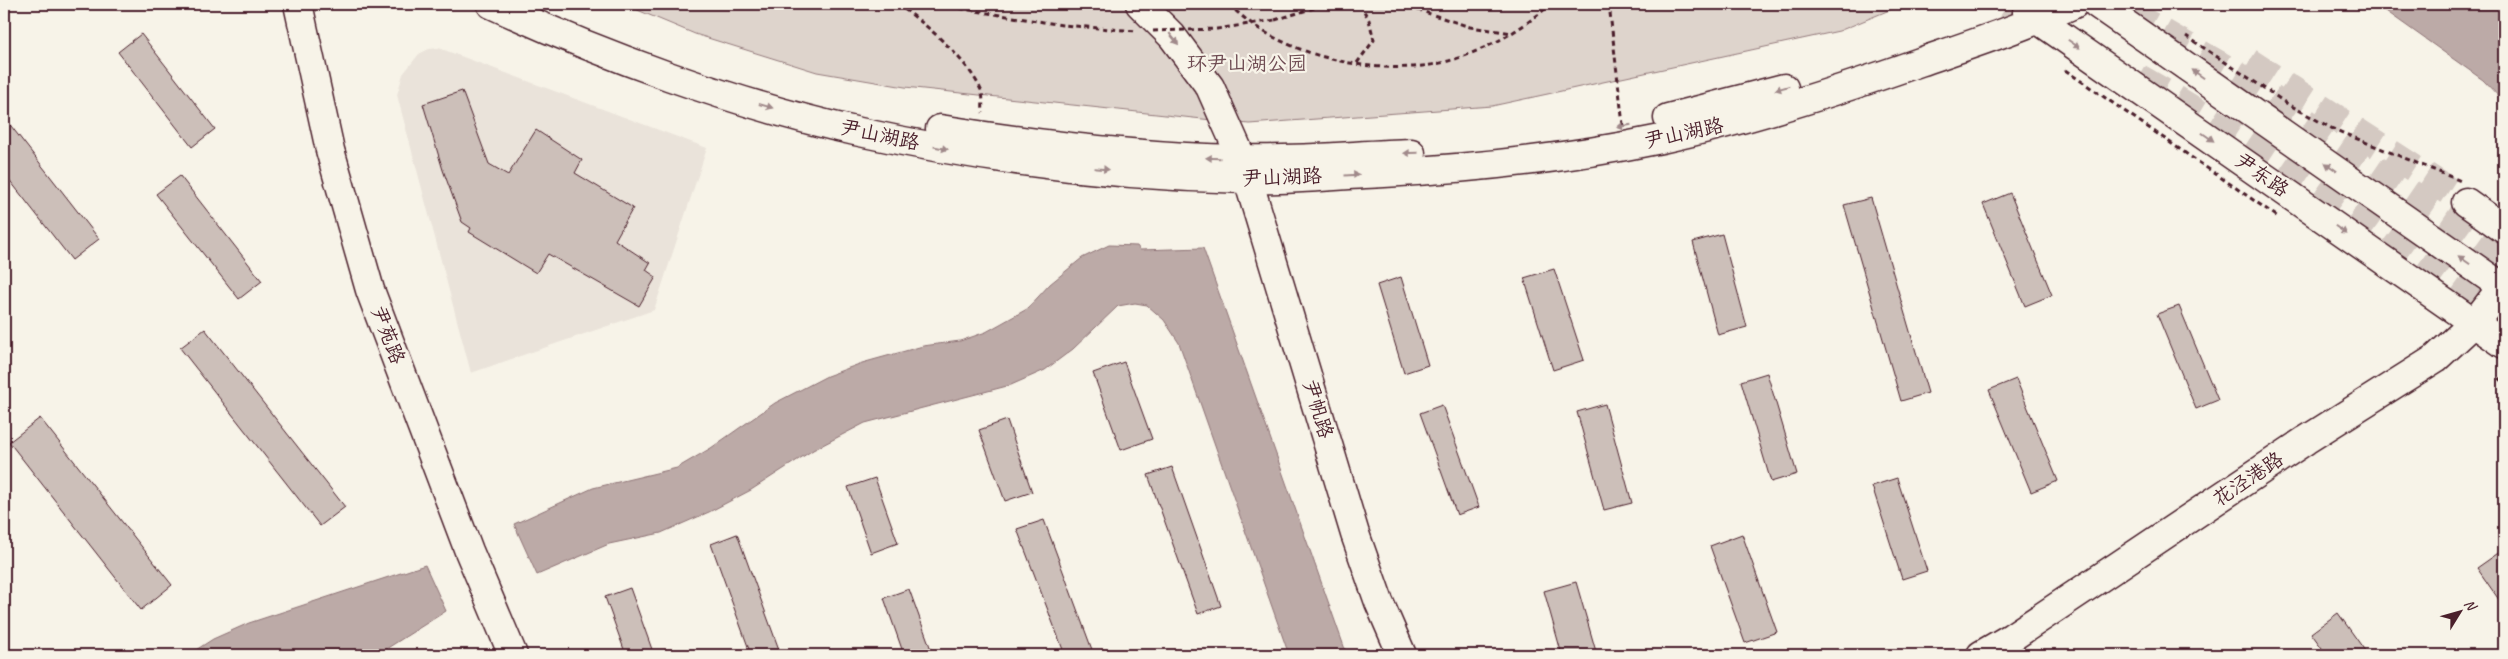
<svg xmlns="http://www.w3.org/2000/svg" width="2508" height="659" viewBox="0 0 2508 659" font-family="Caveat,'LXGW WenKai TC',sans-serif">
  <rect width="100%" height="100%" fill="#f7f3e8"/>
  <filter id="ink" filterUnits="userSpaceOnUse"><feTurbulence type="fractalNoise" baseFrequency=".02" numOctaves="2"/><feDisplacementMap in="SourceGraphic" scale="10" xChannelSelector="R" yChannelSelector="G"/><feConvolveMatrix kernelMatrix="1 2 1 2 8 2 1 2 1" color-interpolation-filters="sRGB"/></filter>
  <g filter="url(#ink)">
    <!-- built -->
    <polygon fill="#eae3da" points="439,48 707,148 654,310 471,373 397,95 403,74 419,54 429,49"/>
    <!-- green -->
    <polygon fill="#ded4cc" stroke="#947a7c" points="623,4 1904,4 1839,31 1492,106 1249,124 905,87 817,72 695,34"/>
    <!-- water -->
    <g fill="#bcaaa7" stroke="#8e7275">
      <polygon points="2376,4 2503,4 2504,102 2483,80"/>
      <polygon points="1109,245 1137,246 1140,250 1203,248 1347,655 1289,655 1179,343 1164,320 1147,305 1135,303 1118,306 1073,349 1045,370 1011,385 865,423 813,450 751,490 709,512 661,533 609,544 537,575 514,524 593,488 677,468 711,448 775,403 827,376 862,363 923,346 960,341 986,332 1027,309 1050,284 1082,258"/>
      <polygon points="425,565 446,611 386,649 358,655 188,655 213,639 249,623"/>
    </g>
    <!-- building -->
    <g fill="#ccbfb9" stroke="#4a1f2b">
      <polygon points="141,34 215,129 192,147 118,52"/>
      <polygon points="462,91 489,164 508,175 536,130 582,160 575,173 633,208 615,240 650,263 646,270 656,277 639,306 548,254 536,273 469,232 471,228 462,222 443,170 423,104"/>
      <polygon points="4,117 99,239 72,260 4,173"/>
      <polygon points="180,176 262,281 239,299 156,194"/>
      <polygon points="2010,193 2052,295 2025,306 1983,204"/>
      <polygon points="1871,198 1928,393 1901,401 1844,205"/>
      <polygon points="1722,234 1747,327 1718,335 1693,242"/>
      <polygon points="1554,269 1584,360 1553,370 1524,278"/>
      <polygon points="1401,277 1428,365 1404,373 1377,285"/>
      <polygon points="2179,306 2218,400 2196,409 2157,314"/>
      <polygon points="205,329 345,507 320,526 180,348"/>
      <polygon points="1124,362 1152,439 1121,450 1093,373"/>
      <polygon points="1767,373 1797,474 1771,482 1741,381"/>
      <polygon points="2016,379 2058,481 2031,492 1989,390"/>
      <polygon points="1605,404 1632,503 1604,510 1577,412"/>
      <polygon points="1442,405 1479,507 1457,515 1420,413"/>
      <polygon points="40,418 172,585 141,610 9,442"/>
      <polygon points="1007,420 1032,492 1005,501 979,430"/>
      <polygon points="1172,467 1221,606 1198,614 1148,475"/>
      <polygon points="875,478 898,543 871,553 848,487"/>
      <polygon points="1897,478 1927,571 1902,579 1872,486"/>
      <polygon points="1044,520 1094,655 1065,655 1017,529"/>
      <polygon points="737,534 781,655 751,655 711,544"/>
      <polygon points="1742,534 1777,632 1745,643 1710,546"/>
      <polygon points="2504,549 2504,607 2477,568"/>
      <polygon points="1576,582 1597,655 1562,655 1544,591"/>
      <polygon points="630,588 654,655 626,655 605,597"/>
      <polygon points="909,589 933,655 904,655 884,598"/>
      <polygon points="2338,613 2368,655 2327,655 2311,633"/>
    </g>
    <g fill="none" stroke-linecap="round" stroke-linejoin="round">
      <!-- highway-tunnel -->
      <g stroke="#d4c9c2" stroke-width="28" stroke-dasharray="28 14" stroke-linecap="butt">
        <polyline points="2007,4 2047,26"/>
        <polyline points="2127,12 2237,75 2450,220 2504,259"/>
        <polyline points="2249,62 2466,202"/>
        <path d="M 2139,78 C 2267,150 2386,239 2504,325"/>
      </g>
      <!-- secondary casing -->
      <g stroke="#4a1f2b" stroke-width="31">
        <g id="secondary">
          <polyline points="298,4 330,150 370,290 469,551 513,655"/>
          <path d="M 491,4 C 602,55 735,104 855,131 C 982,159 1115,176 1245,179 C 1291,181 1338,175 1384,173 C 1477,168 1570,158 1661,139 C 1749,120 1835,92 1920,62 C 1972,44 2024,27 2074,4"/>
          <polyline points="2097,4 2504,288"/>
          <polyline points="2027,12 2504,344"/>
          <polyline points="1668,118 1784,88"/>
          <path d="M 940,129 C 1039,145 1140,157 1239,159 C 1296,161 1354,155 1411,153"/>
          <polyline points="1243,163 1355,534 1379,602 1402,655"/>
          <polyline points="1981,655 2012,637 2306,440 2436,358 2475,322 2502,287"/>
        </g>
      </g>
      <!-- highway casing -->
      <g stroke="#4a1f2b" stroke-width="31">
        <g id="highway">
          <polyline points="1140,4 1172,36 1210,87 1242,159"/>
          <polyline points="2466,202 2504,229"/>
        </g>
      </g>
      <!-- path -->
      <g stroke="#4a1f2b" stroke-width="3" stroke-dasharray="5 4" stroke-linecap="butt">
        <path d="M 897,4 C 924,22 968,60 981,90 C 984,96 982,106 983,113"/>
        <polyline points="933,4 1062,25 1136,31"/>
        <path d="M 1229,4 C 1277,55 1377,79 1445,62 C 1485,51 1520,31 1551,4"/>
        <polyline points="1400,4 1470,27 1513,33"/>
        <polyline points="1599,4 1608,7"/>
        <polyline points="1609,4 1623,125"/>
        <polyline points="1275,20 1327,4"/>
        <polyline points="2186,36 2286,103 2333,129 2461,181"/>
        <polyline points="1357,63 1374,40 1369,20 1360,4"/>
        <polyline points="2065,70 2278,217"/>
        <polyline points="2499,378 2504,382"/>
      </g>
      <!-- secondary -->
      <use href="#secondary" stroke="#f7f3e8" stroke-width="28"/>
      <!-- highway -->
      <use href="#highway" stroke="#f7f3e8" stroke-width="28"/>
      <!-- path-bridge -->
      <polyline stroke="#4a1f2b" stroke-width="3" stroke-dasharray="5 4" stroke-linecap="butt" points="1153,31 1217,29 1275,20"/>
    </g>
    <!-- one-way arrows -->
    <defs><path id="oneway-solid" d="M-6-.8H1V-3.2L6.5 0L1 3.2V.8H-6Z" transform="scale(1.25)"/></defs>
    <g fill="#a0898a">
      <use href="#oneway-solid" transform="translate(1174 39) rotate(51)"/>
      <use href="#oneway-solid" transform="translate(2074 44) rotate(35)"/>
      <use href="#oneway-solid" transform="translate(2198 74) rotate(-145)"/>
      <use href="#oneway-solid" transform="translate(1782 88) rotate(164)"/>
      <use href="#oneway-solid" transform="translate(766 106) rotate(16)"/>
      <use href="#oneway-solid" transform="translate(1624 126) rotate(170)"/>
      <use href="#oneway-solid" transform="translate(2208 137) rotate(35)"/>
      <use href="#oneway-solid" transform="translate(941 148) rotate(11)"/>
      <use href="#oneway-solid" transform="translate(1411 153) rotate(178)"/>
      <use href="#oneway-solid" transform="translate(1213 158) rotate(-178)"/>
      <use href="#oneway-solid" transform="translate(2331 167) rotate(-145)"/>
      <use href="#oneway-solid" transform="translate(1102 169) rotate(5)"/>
      <use href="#oneway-solid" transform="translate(1352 175) rotate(-3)"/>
      <use href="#oneway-solid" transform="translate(2341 230) rotate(35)"/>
      <use href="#oneway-solid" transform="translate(2464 260) rotate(-145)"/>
    </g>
  </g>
  <g text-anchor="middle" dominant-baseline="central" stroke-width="4.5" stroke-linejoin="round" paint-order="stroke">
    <!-- park labels -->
    <g font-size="20" fill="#6f4c53" stroke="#f7f3e8">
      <text x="1247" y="63">环尹山湖公园</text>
    </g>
    <!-- street labels -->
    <g font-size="20" fill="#4a1f2b" stroke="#f7f3e8">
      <text transform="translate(1684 133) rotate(-12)">尹山湖路</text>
      <text transform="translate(880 135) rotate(12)">尹山湖路</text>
      <text transform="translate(2262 175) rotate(35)">尹东路</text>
      <text transform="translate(1282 177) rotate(-2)">尹山湖路</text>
      <text transform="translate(388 335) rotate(69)">尹苑路</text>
      <text transform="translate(1318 409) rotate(73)">尹帆路</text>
      <text transform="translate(2248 479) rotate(-34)">花泾港路</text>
    </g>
  </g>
  <!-- margin -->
  <rect width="2508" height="659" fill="none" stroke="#f7f3e8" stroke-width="20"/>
  <rect x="10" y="10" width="2488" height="639" fill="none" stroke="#4a1f2b" stroke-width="2" filter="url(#ink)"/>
  <!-- north arrow -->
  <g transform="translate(2460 612) rotate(53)" stroke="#f7f3e8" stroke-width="4" paint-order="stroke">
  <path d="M0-4L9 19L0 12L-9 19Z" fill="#4a1f2b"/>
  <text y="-8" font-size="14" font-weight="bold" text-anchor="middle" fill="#4a1f2b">N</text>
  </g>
</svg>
